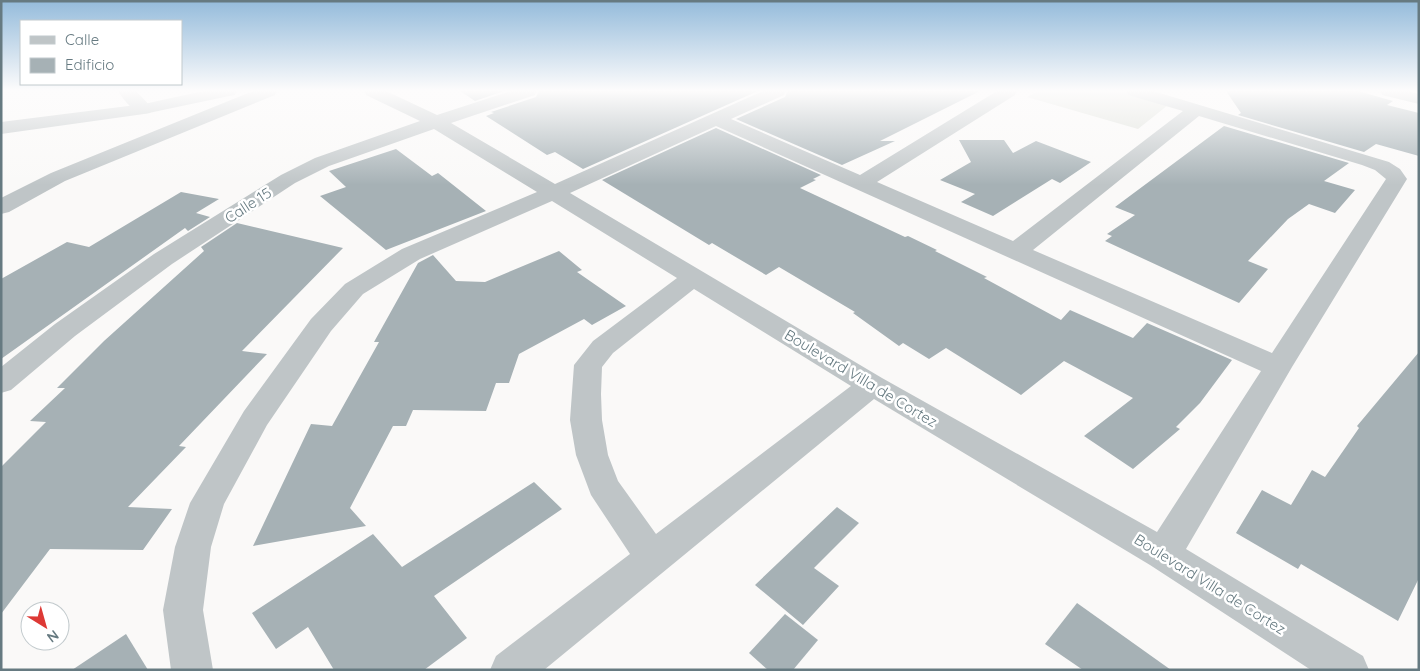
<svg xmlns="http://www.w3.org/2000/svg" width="1420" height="671" viewBox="0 0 1420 671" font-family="Quicksand,sans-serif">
  <rect width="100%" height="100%" fill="#faf9f8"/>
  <!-- green -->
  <polygon fill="#dbded7" points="1038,91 1120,91 1168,105 1138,129 1027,97"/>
  <!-- building -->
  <g fill="#a6b1b5">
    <polygon points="460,91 504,91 475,101"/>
    <polygon points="539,91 758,91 583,169 555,152 547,155 486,116 494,113 491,112 536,97"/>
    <polygon points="788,91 980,91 880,141 895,141 842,165 736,119 785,97"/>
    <polygon points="1226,91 1358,91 1393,101 1387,105 1419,113 1419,156 1376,144 1364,152 1238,115 1241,113"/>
    <polygon points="1224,126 1349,163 1324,181 1355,190 1335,213 1309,204 1288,219 1248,261 1268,269 1239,303 1105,241 1112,236 1107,234 1135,215 1115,207"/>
    <polygon points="716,128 821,175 813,179 816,180 800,188 905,237 908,236 937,250 935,251 987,277 984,278 1061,320 1070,310 1133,338 1147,323 1232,360 1200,403 1176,427 1180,429 1133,469 1084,436 1133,398 1064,361 1021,395 946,348 929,359 903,343 899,346 853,313 855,312 779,267 766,275 712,243 709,245 602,180"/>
    <polygon points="959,140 1004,140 1013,153 1036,141 1091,162 1060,183 1052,179 993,216 961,202 975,194 940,180 971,162"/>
    <polygon points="396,149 432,176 438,173 486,211 386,250 320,196 346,187 329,171"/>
    <polygon points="181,192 219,199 196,213 210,217 188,231 185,228 1,359 1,279 67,242 89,247"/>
    <polygon points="237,223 343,248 242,351 267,354 179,446 186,447 128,507 172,509 143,550 50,549 1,614 1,467 46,422 30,421 65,388 57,388 104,341 204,251 201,247"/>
    <polygon points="559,251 582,270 577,272 626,306 592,325 584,319 519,354 509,383 496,383 486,411 413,410 406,426 393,426 350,508 366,526 253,546 311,424 332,426 379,342 374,342 418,263 433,255 456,281 485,282"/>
    <polygon points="1419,352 1419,578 1398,621 1301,564 1298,569 1236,533 1262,490 1291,505 1312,470 1325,477 1359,428 1357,426"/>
    <polygon points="534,482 562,509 434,596 467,638 424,670 334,670 308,627 276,649 252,613 373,534 402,567"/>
    <polygon points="837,507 859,523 814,568 839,586 803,625 755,585"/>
    <polygon points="1077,603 1171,670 1083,670 1045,644"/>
    <polygon points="785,614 818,640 793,670 768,670 749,653"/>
    <polygon points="126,634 148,670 72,670"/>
  </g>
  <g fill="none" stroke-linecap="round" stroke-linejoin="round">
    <!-- minor -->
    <g fill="#bfc5c7" fill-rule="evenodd">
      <path d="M 118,91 L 136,91 L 153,109 L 150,113 C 136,116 125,102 118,91 Z"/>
      <polygon points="253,91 277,91 275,95 65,181 9,212 1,214 1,198 51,173"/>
      <path d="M 364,91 L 386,91 L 437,115 L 511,91 L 537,91 L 535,95 L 451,123 L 555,184 L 763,91 L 786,91 L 784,95 L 731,119 L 860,175 L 997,91 L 1017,91 L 1015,95 L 877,182 L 1013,241 L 1183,111 L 1128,95 L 1126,91 L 1153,91 L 1389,162 L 1400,169 L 1407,179 L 1292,367 L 1186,549 L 1363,656 L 1369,670 L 1311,670 L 1150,565 L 874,399 L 544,670 L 490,670 L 496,656 L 630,554 L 591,495 L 576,455 L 570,420 L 574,365 L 593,341 L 677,278 L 552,201 L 420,259 L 363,294 L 331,331 L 267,425 L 224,504 L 211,547 L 203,610 L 213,670 L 171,670 L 163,610 L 175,547 L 190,503 L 244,411 L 311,319 L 345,284 L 402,249 L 537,192 L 434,129 L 329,166 L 295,183 L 172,264 L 75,336 L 11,390 L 1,393 L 1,367 L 55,324 L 154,254 L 281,175 L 315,158 L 420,121 L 366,95 ZM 1199,116 L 1362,165 L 1375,170 L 1386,179 L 1272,353 L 1033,250 ZM 716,126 L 1261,371 L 1157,532 L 882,378 L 570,193 ZM 694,289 L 851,386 L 656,534 L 618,481 L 608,455 L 602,420 L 601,394 L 602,367 L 613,353 Z"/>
      <polygon points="1380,91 1409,91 1419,94 1419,104 1382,95"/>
    </g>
    <!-- tertiary -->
    <polygon fill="#bfc5c7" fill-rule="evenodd" points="203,91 237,91 235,95 229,96 144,114 1,134 1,122 144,104"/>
  </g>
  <!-- sky -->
  <linearGradient id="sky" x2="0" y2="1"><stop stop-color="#94bbdb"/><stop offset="0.49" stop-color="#fdfcfc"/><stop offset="1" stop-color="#fdfcfc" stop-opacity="0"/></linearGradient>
  <rect width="1420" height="185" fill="url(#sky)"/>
  <g text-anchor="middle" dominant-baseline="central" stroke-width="5" stroke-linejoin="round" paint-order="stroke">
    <!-- street labels -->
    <g font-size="15" fill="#667a81" stroke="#fff">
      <text transform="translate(248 205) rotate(-33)">Calle 15</text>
      <text transform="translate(861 378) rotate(31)">Boulevard Villa de Cortez</text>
      <text transform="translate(1210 584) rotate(32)">Boulevard Villa de Cortez</text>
    </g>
  </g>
  <!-- border -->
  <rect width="1420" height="671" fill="none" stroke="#667a81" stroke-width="5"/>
  <!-- legend -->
  <rect x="20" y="20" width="162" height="65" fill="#ffffff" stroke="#c2cacd"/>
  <rect x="30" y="36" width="25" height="8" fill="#bfc5c7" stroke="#c2cacd"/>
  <text x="65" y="45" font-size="15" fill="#667a81">Calle</text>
  <rect x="30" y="58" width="25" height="15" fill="#a6b1b5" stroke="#c2cacd"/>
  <text x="65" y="70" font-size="15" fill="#667a81">Edificio</text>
  <!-- north arrow -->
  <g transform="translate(45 626) rotate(143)"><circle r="24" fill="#ffffff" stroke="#c2cacd"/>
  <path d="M0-4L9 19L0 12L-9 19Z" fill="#dd3935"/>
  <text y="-8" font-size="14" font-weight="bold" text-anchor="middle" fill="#667a81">N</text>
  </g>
</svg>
